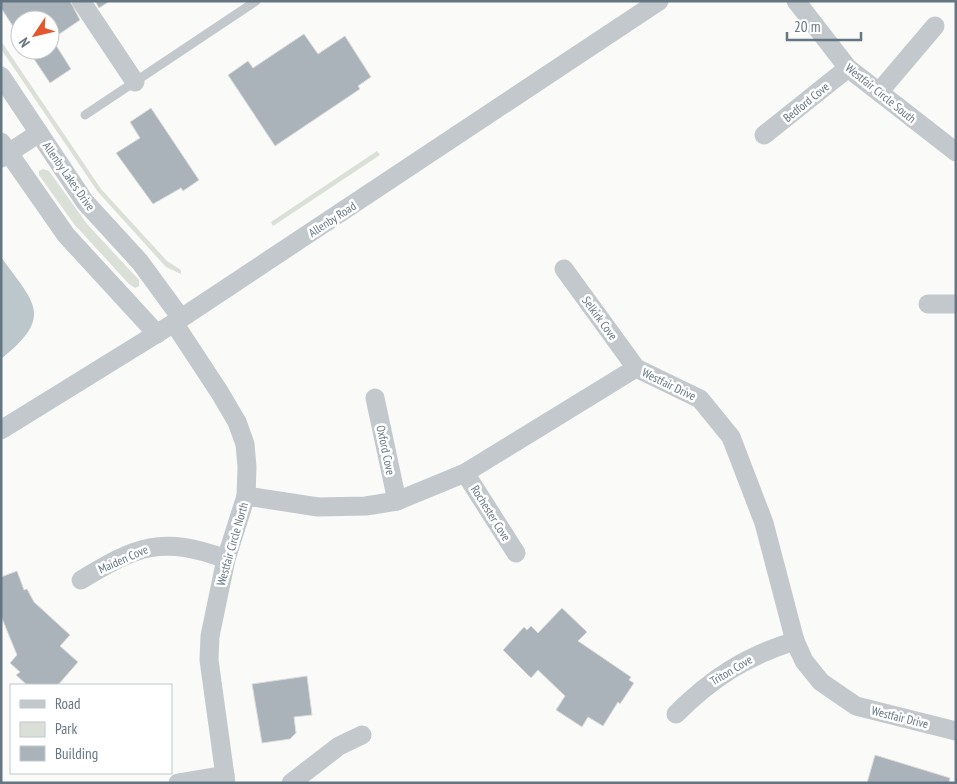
<svg xmlns="http://www.w3.org/2000/svg" width="957" height="784" viewBox="0 0 957 784" font-family="'PT Sans Narrow',sans-serif">
  <rect width="100%" height="100%" fill="#fafaf8"/>
  <!-- green -->
  <g fill="#dadfd7">
    <polygon points="1,41 101,189 167,261 181,270 181,274 166,267 98,192 1,49"/>
    <polygon points="377,151 380,155 273,226 271,222"/>
    <polygon points="43,169 49,171 87,224 139,280 139,286 135,288 129,284 74,224 39,175 39,171"/>
  </g>
  <!-- water -->
  <path fill="#bbc7cb" d="M 1,257 C 34,303 55,316 1,359 Z"/>
  <!-- building -->
  <g fill="#aab3b9" stroke="#dcdcda">
    <polygon points="1,1 70,1 80,20 52,39 71,69 50,83 28,50 50,50 50,20 20,20 20,37 1,8"/>
    <polygon points="95,1 110,1 99,8"/>
    <polygon points="304,34 318,54 345,36 371,77 358,86 360,89 275,146 228,75 248,61 253,68"/>
    <polygon points="151,108 199,180 183,191 181,188 153,204 116,153 140,138 130,122"/>
    <polygon points="17,571 24,590 27,589 34,602 70,635 60,646 78,662 58,685 27,685 16,675 20,672 10,663 17,655 1,616 1,577"/>
    <polygon points="562,608 587,632 578,641 631,677 629,680 634,683 620,704 618,702 603,726 588,717 582,727 556,710 565,696 538,670 531,678 503,650 524,627 527,630 531,626 538,633"/>
    <polygon points="307,676 312,715 294,717 296,733 290,739 262,743 252,684"/>
    <polygon points="875,755 950,778 949,783 867,783"/>
  </g>
  <g fill="none" stroke-linecap="round" stroke-linejoin="round">
    <!-- lane -->
    <polyline stroke="#c3c8cc" stroke-width="9" points="85,115 256,1"/>
    <!-- street -->
    <g stroke="#c3c8cc" stroke-width="19">
      <polyline points="81,1 135,82"/>
      <polyline points="796,1 848,68 956,152"/>
      <polyline points="1,76 85,202 140,262 181,318"/>
      <polyline points="879,92 935,26"/>
      <polyline points="764,135 848,68"/>
      <polyline points="1,142 66,235 157,334"/>
      <polyline points="1,158 39,133"/>
      <polyline points="564,269 636,368"/>
      <polyline points="928,304 956,304"/>
      <polyline points="174,323 220,393 237,422 245,444 247,467 246,496 226,559 210,636 209,660 226,783"/>
      <polyline points="375,398 397,501"/>
      <polyline points="1,430 174,323 659,1"/>
      <polyline points="465,473 516,553"/>
      <polyline points="246,496 318,507 366,506 397,501 465,473 636,368 700,399 731,437 764,523 795,641 804,661 821,682 856,706 956,731"/>
      <path d="M 81,580 C 137,546 161,535 226,559"/>
      <path d="M 676,714 C 712,678 746,656 795,641"/>
      <polyline points="178,783 225,775"/>
      <polyline points="291,783 339,746 362,735"/>
    </g>
  </g>
  <g text-anchor="middle" dominant-baseline="central" stroke-width="5" stroke-linejoin="round" paint-order="stroke">
    <!-- street labels -->
    <g font-size="12" fill="#657683" stroke="#fff">
      <text transform="translate(881 93) rotate(39)">Westfair Circle South</text>
      <text transform="translate(806 102) rotate(-39)">Bedford Cove</text>
      <text transform="translate(69 176) rotate(55)">Allenby Lakes Drive</text>
      <text transform="translate(332 219) rotate(-33)">Allenby Road</text>
      <text transform="translate(600 318) rotate(54)">Selkirk Cove</text>
      <text transform="translate(669 384) rotate(26)">Westfair Drive</text>
      <text transform="translate(386 450) rotate(78)">Oxford Cove</text>
      <text transform="translate(491 513) rotate(58)">Rochester Cove</text>
      <text transform="translate(232 544) rotate(-74)">Westfair Circle North</text>
      <text transform="translate(123 559) rotate(-24)">Maiden Cove</text>
      <text transform="translate(731 670) rotate(-31)">Triton Cove</text>
      <text transform="translate(900 717) rotate(14)">Westfair Drive</text>
    </g>
  </g>
  <!-- border -->
  <rect width="957" height="784" fill="none" stroke="#657683" stroke-width="5"/>
  <!-- legend -->
  <rect x="10" y="684" width="162" height="90" fill="#ffffff" stroke="#c1c8cd"/>
  <rect x="20" y="700" width="25" height="8" fill="#c3c8cc" stroke="#c1c8cd"/>
  <text x="55" y="709" font-size="15" fill="#657683">Road</text>
  <rect x="20" y="722" width="25" height="15" fill="#dadfd7" stroke="#c1c8cd"/>
  <text x="55" y="734" font-size="15" fill="#657683">Park</text>
  <rect x="20" y="746" width="25" height="15" fill="#aab3b9" stroke="#c1c8cd"/>
  <text x="55" y="759" font-size="15" fill="#657683">Building</text>
  <!-- north arrow -->
  <g transform="translate(35 35) rotate(235)"><circle r="24" fill="#ffffff" stroke="#c1c8cd"/>
  <path d="M0-4L9 19L0 12L-9 19Z" fill="#e4572e"/>
  <text y="-8" font-size="14" font-weight="bold" text-anchor="middle" fill="#657683">N</text>
  </g>
  <!-- scale -->
  <path d="M787 32v8h74v-8" fill="none" stroke="#657683" stroke-width="2.5"/>
  <text x="794" y="32" font-size="15" fill="#657683" stroke="#ffffff" stroke-width="4" paint-order="stroke">20 m</text>
</svg>
